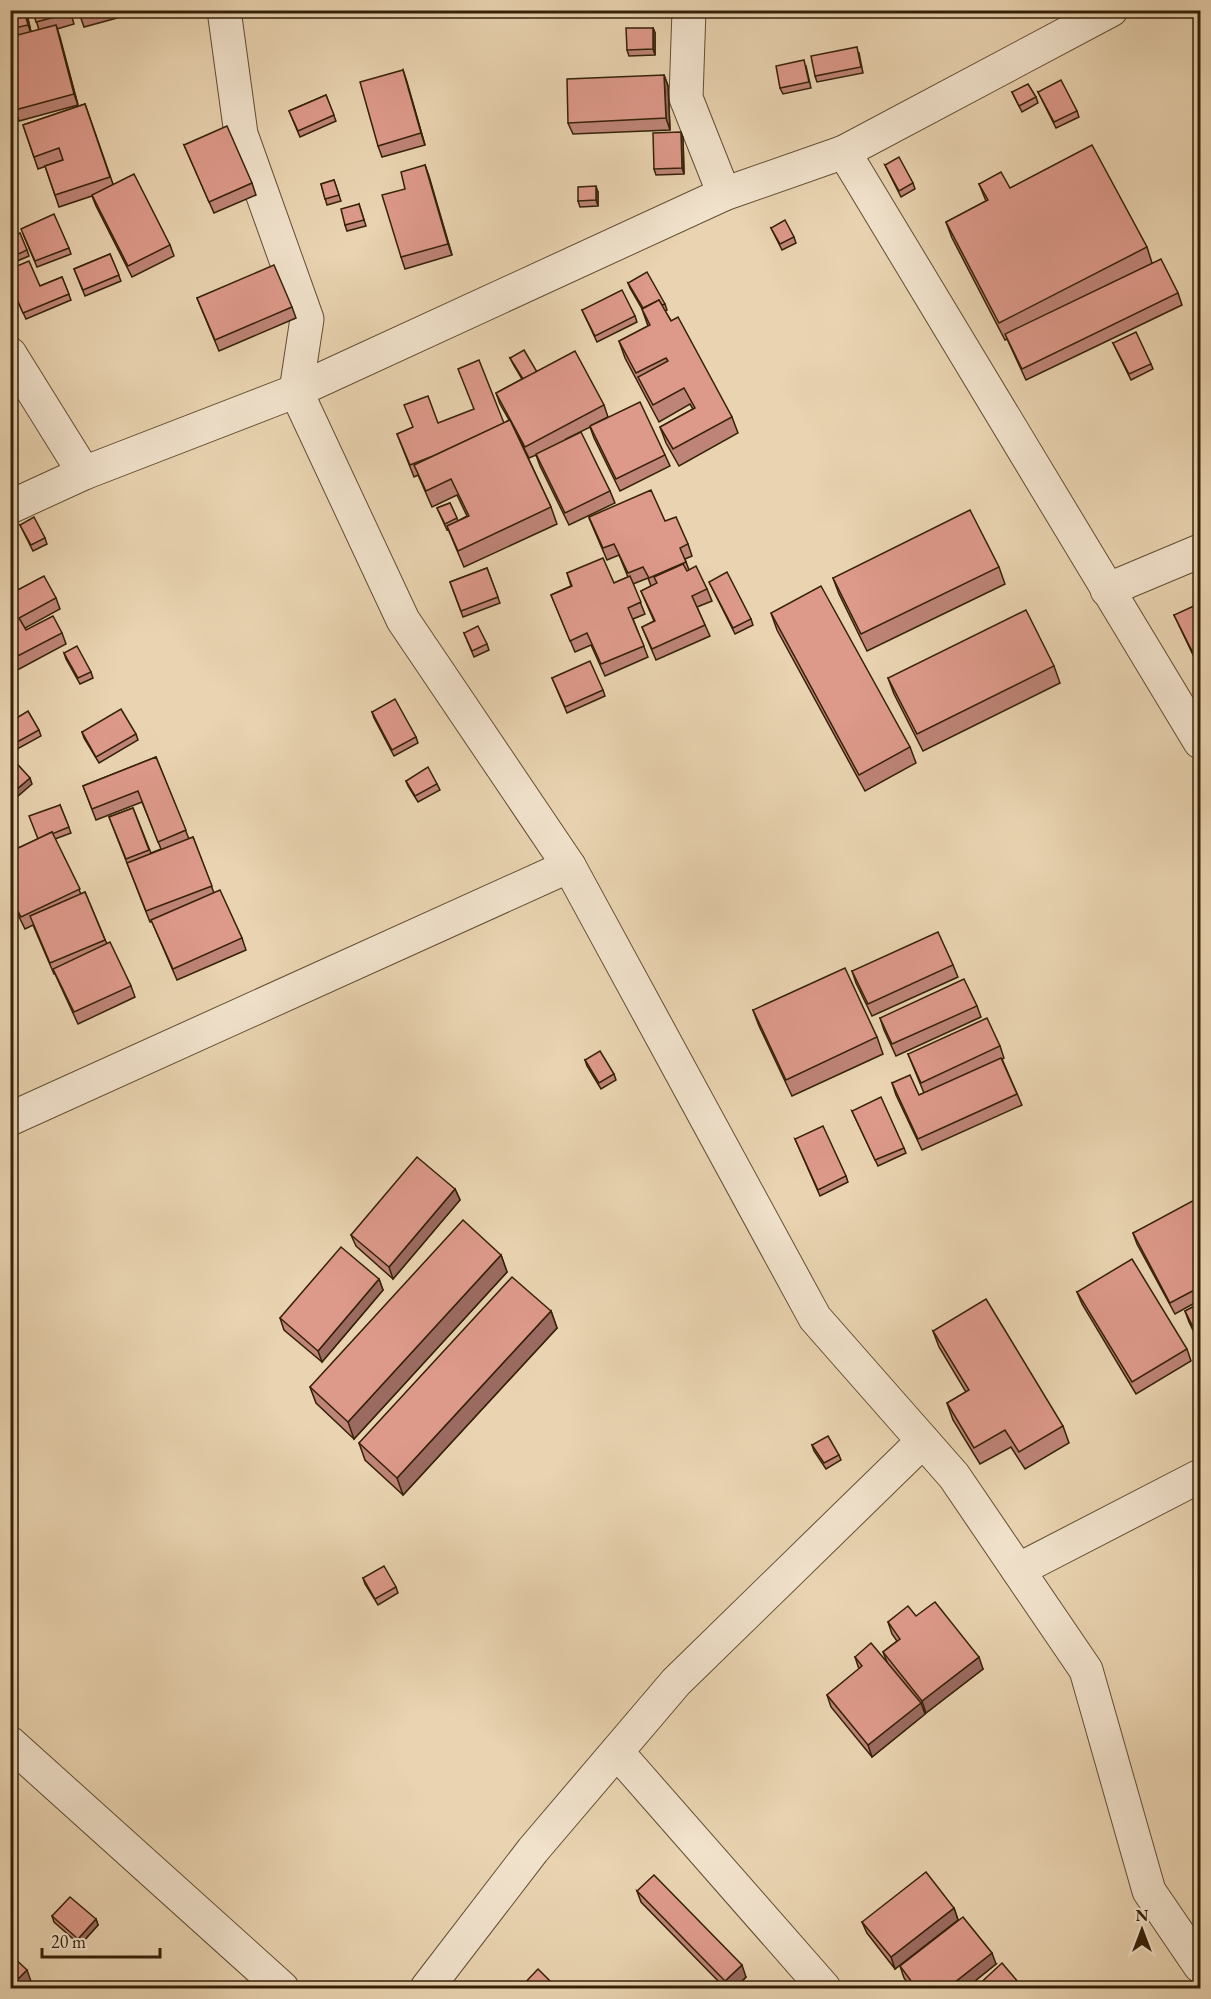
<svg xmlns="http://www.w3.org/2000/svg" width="1211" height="1999" viewBox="0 0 1211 1999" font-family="'EB Garamond',serif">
  <rect width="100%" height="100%" fill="#e9d3b0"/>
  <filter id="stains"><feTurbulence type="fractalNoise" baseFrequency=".00333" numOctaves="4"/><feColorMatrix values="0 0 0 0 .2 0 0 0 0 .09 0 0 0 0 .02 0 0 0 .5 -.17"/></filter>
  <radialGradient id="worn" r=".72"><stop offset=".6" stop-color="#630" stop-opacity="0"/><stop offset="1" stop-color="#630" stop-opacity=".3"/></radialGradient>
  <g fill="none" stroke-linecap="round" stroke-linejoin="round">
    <!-- minor casing -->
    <g stroke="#624e32" stroke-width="35">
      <g id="minor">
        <polyline points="224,10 241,134 307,319 296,391 403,620 569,866 815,1318 954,1476 1086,1670 1149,1891 1200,1966"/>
        <polyline points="689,10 686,98 724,194"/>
        <polyline points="844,152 1200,742"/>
        <polyline points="10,354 84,473"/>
        <polyline points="10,507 84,473 296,391 724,194 844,152 1111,10"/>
        <polyline points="1107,590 1200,551"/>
        <polyline points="10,1119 569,866"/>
        <polyline points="1018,1570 1200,1476"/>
        <polyline points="10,1743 282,1988"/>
        <polyline points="617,1752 824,1988"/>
        <polyline points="427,1988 533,1850 676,1682 923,1441"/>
      </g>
    </g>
    <!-- minor -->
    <use href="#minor" stroke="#f1e2cc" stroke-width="33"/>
  </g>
  <!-- wall -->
  <g fill="#be8477" stroke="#352108" stroke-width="1.5">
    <polygon points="10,10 26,10 31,32 39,30 33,10 70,10 74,24 57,29 78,105 19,121 10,93"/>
    <polygon points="78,10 138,10 139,12 84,27"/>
    <polygon points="884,10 926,10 885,15"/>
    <polygon points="959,10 1001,10 960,13"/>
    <polygon points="653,28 655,33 655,55 629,56 627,50"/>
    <polygon points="859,53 863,73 817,82 815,76"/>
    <polygon points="806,66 811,88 783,94 780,88"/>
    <polygon points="403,70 425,145 382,157 378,146"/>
    <polygon points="664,75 668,86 670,130 573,134 568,123"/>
    <polygon points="1012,92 1036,97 1038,103 1022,112"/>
    <polygon points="1038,92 1077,111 1079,117 1056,128"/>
    <polygon points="326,95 336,121 300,137 289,111"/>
    <polygon points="10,102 17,124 10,126"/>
    <polygon points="85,104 113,184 170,245 174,256 132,277 96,206 92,196 59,207 45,166 63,160 38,169 23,125"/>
    <polygon points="683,138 684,174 656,175 654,169"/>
    <polygon points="184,145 252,183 256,195 214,213"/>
    <polygon points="425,165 452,255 405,269 401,257 405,189"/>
    <polygon points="885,165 913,183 915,189 901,197"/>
    <polygon points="334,180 341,201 327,205 321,184"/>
    <polygon points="979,184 1010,188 1147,247 1152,263 1178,293 1182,305 1026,380 1007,339 1005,340 952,238 946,222 986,201"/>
    <polygon points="598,192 598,206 580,207 578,201"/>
    <polygon points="359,204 366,226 347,231 345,225"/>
    <polygon points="10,223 14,232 10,233"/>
    <polygon points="771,228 794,237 796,243 782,250"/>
    <polygon points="23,234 69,248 71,254 37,267"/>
    <polygon points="10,237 27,250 29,256 10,264"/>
    <polygon points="110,254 121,281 85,296 74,269"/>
    <polygon points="62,277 71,300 26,319 10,284 40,286"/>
    <polygon points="628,283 665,304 667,310 665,311 732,417 738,433 679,466 666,443 660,427 693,409 690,404 659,422 625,358 619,341 648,326 642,309 630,288"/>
    <polygon points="197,298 292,307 296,318 219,351"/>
    <polygon points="582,310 635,316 637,322 597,342"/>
    <polygon points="1113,343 1151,364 1153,369 1131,380"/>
    <polygon points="510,358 604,405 608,417 592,425 665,455 670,466 620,491 594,438 590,427 566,439 610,491 615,503 569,525 540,466 536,455 529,458 518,436 551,507 557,524 464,567 448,529 447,530 437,508 450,503 458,521 467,516 457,495 432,507 418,475 414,477 397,434 438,423 504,423 509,420 500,404 496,393 522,379 513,364"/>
    <polygon points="589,518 665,521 688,544 692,556 685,559 689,570 707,589 712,601 697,607 710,636 656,660 642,627 654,621 641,591 651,586 648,578 633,584 645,614 633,619 648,657 605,676 591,645 575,652 551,595 571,586 567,573 614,583 628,577 619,555 607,560"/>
    <polygon points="20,525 45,538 47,544 33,551"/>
    <polygon points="10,562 17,576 10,580"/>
    <polygon points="999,567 1005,584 867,651 839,594 833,578"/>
    <polygon points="487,568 500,603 463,617 450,582"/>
    <polygon points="709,582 751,619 753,625 735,634"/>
    <polygon points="10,594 56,598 60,609 25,628 26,630 62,633 66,644 10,674"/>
    <polygon points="771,613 910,747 916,763 865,791 777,630"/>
    <polygon points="1200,613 1200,657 1195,659 1174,615"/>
    <polygon points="464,633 487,644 489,650 474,657"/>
    <polygon points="64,653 91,672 93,678 80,684 66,659"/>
    <polygon points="1054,666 1060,683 923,751 894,694 888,678"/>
    <polygon points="552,678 603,690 605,696 567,713"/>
    <polygon points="372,712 416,737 418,743 394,756 374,718"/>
    <polygon points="10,722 39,730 41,736 10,753"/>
    <polygon points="82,732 136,734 138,740 99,763 84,738"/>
    <polygon points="156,757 189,839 193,837 214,893 242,938 246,950 177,980 152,922 150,922 109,817 133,808 151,853 161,849 142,802 96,820 83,786"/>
    <polygon points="406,781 437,784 440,790 418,802 408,786"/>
    <polygon points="60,805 71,833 55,839 81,894 85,892 107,944 131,986 135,997 78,1024 55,974 54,974 33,925 25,929 10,898 10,848 12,851 38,839"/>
    <polygon points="953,965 958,977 872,1016 856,983 852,971"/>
    <polygon points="977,1006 981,1017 896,1056 884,1030 880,1018"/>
    <polygon points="753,1010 877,1037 883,1054 792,1096 759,1026"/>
    <polygon points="1000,1046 1004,1058 1002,1059 1022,1105 922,1150 896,1095 892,1083 919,1095 924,1093 908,1054"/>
    <polygon points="585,1060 614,1074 616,1080 601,1089 587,1066"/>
    <polygon points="852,1111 904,1148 906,1153 878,1166"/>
    <polygon points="795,1139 846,1176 848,1182 820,1196"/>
    <polygon points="455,1189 460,1200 393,1279 356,1246 351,1235"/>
    <polygon points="1200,1203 1200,1300 1175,1314 1137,1244 1133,1233"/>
    <polygon points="501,1255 507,1272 354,1439 316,1403 310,1387"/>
    <polygon points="379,1279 383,1290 322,1362 284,1330 280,1318"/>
    <polygon points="1077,1292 1187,1349 1191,1361 1136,1394 1082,1304"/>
    <polygon points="1200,1303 1200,1345 1189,1322 1185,1311"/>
    <polygon points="551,1311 557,1328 403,1495 365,1460 359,1443"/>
    <polygon points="933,1331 1063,1426 1069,1443 1025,1469 1011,1447 980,1464 953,1420 947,1403 966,1392 939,1347"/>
    <polygon points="812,1445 839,1455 841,1460 826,1469 814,1451"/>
    <polygon points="363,1578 396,1587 398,1593 378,1605 365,1584"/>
    <polygon points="916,1616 983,1669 926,1713 923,1708 925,1714 872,1757 831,1707 827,1695 859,1669 855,1657 887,1662 883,1652 897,1641 892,1634 888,1622"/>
    <polygon points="637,1891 746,1977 734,1989 726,1989 641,1902"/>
    <polygon points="954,1908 958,1920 895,1969 867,1933 862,1922"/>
    <polygon points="52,1916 96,1919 98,1925 80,1945 54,1922"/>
    <polygon points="996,1964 965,1989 913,1989 904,1978 900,1966"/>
  </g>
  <!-- shaded-wall -->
  <g fill="#9b6b61" stroke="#352108" stroke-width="1.5">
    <polygon points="24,10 26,10 32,36 28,25"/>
    <polygon points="56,25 60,37 78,105 74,94"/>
    <polygon points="653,28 655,33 655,55 653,49"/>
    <polygon points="403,70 407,82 425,145 421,133"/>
    <polygon points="664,75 668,86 670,130 666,118"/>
    <polygon points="681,132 683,138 684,174 682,168"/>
    <polygon points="425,165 429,176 452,255 448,244"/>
    <polygon points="596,186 598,192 598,206 596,200"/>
    <polygon points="30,778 32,784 10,803 10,795"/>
    <polygon points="455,1189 460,1200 393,1279 389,1267"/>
    <polygon points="501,1255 507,1272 354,1439 348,1422"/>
    <polygon points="379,1279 383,1290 322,1362 318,1351"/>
    <polygon points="551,1311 557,1328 403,1495 397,1478"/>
    <polygon points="979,1657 983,1669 926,1713 922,1701"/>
    <polygon points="921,1703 925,1714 872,1757 868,1745"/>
    <polygon points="954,1908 958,1920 895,1969 891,1957"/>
    <polygon points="96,1919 98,1925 80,1945 78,1939"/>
    <polygon points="992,1953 996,1964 965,1989 946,1989"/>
    <polygon points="742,1965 746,1977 734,1989 728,1989 725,1981"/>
    <polygon points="27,1970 33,1987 32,1989 10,1989 10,1987"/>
  </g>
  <!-- building -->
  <g fill="#dd998a" stroke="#352108" stroke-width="1.5">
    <polygon points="10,10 24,10 28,25 10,29"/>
    <polygon points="33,10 69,10 70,13 36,22"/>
    <polygon points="78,10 98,10 80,15"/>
    <polygon points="56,25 74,94 15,110 10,93 10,37"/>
    <polygon points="626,28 653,28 653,49 627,50"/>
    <polygon points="857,47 861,67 815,76 811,56"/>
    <polygon points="804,60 809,82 780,88 776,66"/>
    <polygon points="403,70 421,133 378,146 360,82"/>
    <polygon points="664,75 666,118 568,123 567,79"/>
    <polygon points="1061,80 1077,111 1054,122 1038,92"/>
    <polygon points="1028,84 1036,97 1019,106 1012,92"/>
    <polygon points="326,95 334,115 298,131 289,111"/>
    <polygon points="85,104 110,177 55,195 45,166 63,160 59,148 34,157 23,125"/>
    <polygon points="227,126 252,183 209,202 184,145"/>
    <polygon points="681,132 682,168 654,169 653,133"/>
    <polygon points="1092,145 1147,247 999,323 946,222 988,200 979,184 1001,172 1010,188"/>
    <polygon points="899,157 913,183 899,191 885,165"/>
    <polygon points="425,165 448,244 401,257 382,195 405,189 401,172"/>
    <polygon points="134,174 170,245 128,266 92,195"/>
    <polygon points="334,180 339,195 325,199 321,184"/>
    <polygon points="596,186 596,200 578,201 578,187"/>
    <polygon points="359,204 364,220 345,225 341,209"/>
    <polygon points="54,214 69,248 35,261 21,229"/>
    <polygon points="785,220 794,237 780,244 771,228"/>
    <polygon points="20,233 27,250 10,258 10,237"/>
    <polygon points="110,254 119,275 83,290 74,269"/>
    <polygon points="1161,259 1178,293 1022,369 1005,334"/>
    <polygon points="29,261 40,286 62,277 69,294 23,313 10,283 10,269"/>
    <polygon points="274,265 292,307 215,340 197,298"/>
    <polygon points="647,272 665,304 662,305 659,300 643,308 628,283"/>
    <polygon points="622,290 635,316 595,336 582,310"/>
    <polygon points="659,300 671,321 678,317 732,417 673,449 660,427 695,408 684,388 653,405 638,377 668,361 666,358 636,373 619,341 650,325 642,309"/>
    <polygon points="1136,332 1151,364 1129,374 1113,343"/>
    <polygon points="524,350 537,372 523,379 510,358"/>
    <polygon points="575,351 604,405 525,447 496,393"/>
    <polygon points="479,360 504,423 433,456 410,465 397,434 413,427 404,405 428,396 438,423 474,409 458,369"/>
    <polygon points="640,402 665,455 616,479 590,426"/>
    <polygon points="510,420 551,507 458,551 447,526 469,516 451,479 426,491 414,465"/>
    <polygon points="581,432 610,491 565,513 536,454"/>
    <polygon points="651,490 665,521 676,517 688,544 680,548 686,562 649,578 643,567 628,573 614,544 603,548 589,517"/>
    <polygon points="450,503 457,518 445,524 437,508"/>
    <polygon points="970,510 999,567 861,634 833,578"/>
    <polygon points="34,517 45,538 31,545 20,525"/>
    <polygon points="603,558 614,583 630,576 641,602 628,608 644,646 601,664 587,633 570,641 551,595 572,586 567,573"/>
    <polygon points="10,562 15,570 10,573"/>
    <polygon points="683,564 687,571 696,566 707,589 692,596 705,625 652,649 642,627 655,621 641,591 657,583 654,577"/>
    <polygon points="487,568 498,597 461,611 450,582"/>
    <polygon points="727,572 751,619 733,628 709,582"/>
    <polygon points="44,576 56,598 19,618 26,630 53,616 62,633 10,660 10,594"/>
    <polygon points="821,586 910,747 859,775 771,613"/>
    <polygon points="1196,605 1200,613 1200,650 1193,653 1174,615"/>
    <polygon points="1026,610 1054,666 917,734 888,678"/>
    <polygon points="478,626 487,644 472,651 464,633"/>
    <polygon points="77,646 91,672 78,678 64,653"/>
    <polygon points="590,661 603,690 565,707 552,678"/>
    <polygon points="395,699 416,737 392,750 372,712"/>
    <polygon points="121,709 136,734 96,757 82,732"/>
    <polygon points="28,711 39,730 10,746 10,722"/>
    <polygon points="10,756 30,778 10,795"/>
    <polygon points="156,757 186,830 158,842 138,791 92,809 83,786"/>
    <polygon points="428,767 437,784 415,796 406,781"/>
    <polygon points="60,805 69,827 52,834 52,832 38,839 29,816"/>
    <polygon points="133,808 149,850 126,859 109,817"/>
    <polygon points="52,832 80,889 21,917 10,896 10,848 12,851"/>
    <polygon points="193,837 212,886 146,911 127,863"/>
    <polygon points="220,890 242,938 173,969 151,920"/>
    <polygon points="85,892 105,940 50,963 30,916"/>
    <polygon points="938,932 953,965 868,1004 852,971"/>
    <polygon points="110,942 131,986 74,1012 53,969"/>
    <polygon points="845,968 877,1037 786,1080 753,1010"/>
    <polygon points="964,979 977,1006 892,1044 880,1018"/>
    <polygon points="987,1018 1000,1046 921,1083 908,1054"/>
    <polygon points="600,1051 614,1074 599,1083 585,1060"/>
    <polygon points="1001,1058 1017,1094 918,1139 892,1083 910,1075 919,1095"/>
    <polygon points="881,1097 904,1148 875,1160 852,1111"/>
    <polygon points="823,1126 846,1176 818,1190 795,1139"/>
    <polygon points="417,1157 455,1189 389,1267 351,1235"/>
    <polygon points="1198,1198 1200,1203 1200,1287 1170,1303 1133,1233"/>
    <polygon points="463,1220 501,1255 348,1422 310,1387"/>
    <polygon points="341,1247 379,1279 318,1351 280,1318"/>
    <polygon points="1132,1259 1187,1349 1132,1382 1077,1292"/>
    <polygon points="512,1277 551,1311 397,1478 359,1443"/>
    <polygon points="986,1299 1063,1426 1019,1452 1005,1430 974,1448 947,1403 969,1390 933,1331"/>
    <polygon points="1200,1303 1200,1341 1185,1311"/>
    <polygon points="828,1436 839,1455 824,1463 812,1445"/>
    <polygon points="384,1566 396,1587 375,1599 363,1578"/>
    <polygon points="935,1602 979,1657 922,1701 883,1652 900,1639 888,1622 908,1606 916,1616"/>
    <polygon points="871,1643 921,1703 868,1745 827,1695 862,1666 855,1657"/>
    <polygon points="926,1872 954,1908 891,1957 862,1922"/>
    <polygon points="654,1875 742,1965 725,1981 637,1891"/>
    <polygon points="70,1897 96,1919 78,1939 52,1916"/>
    <polygon points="963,1917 992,1953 946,1989 917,1989 900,1966"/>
    <polygon points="10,1954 27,1970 10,1987"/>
    <polygon points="1002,1963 1024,1989 974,1989"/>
    <polygon points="538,1969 558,1989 519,1989"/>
  </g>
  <!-- margin -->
  <rect width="1211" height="1999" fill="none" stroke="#e9d3b0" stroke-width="36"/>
  <rect x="12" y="12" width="1187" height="1975" fill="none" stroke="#352108" stroke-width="3"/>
  <rect x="18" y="18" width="1175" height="1963" fill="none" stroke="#352108" stroke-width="1.5"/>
  <!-- north arrow -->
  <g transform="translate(1142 1930)" stroke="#f1e2cc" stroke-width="4.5" paint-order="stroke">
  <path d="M0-4.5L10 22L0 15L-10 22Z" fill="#352108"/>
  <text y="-9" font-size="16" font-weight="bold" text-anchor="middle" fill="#352108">N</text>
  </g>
  <!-- scale -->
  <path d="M42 1948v9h118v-9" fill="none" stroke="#352108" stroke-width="3"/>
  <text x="51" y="1948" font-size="18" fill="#352108" stroke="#f1e2cc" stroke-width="4.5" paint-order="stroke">20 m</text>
  <rect width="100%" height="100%" filter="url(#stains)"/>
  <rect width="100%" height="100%" fill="url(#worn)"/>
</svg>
